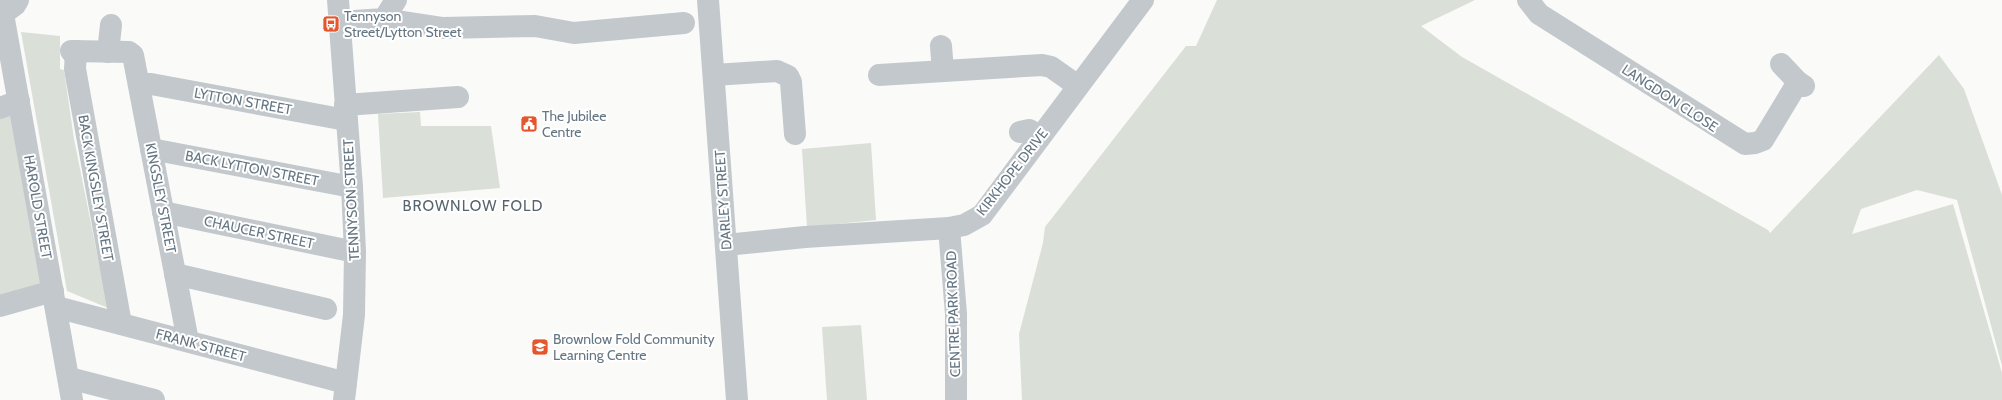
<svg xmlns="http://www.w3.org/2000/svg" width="2002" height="400" viewBox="0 0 2002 400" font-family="Cabin,sans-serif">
  <rect width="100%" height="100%" fill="#fafaf8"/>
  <!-- green -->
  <g fill="#dadfd7">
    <polygon points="1217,0 1475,0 1421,26 1462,57 1768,230 1770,233 1939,55 1964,89 2002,195 2002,366 1957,200 1917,190 1861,209 1852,234 1953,204 2002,373 2002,400 1022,400 1019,334 1043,243 1045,227 1186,46 1196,46"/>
    <polygon points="21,32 60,36 60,69 64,70 74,139 108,308 67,291"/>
    <polygon points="0,108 22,116 45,293 0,306"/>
    <polygon points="420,112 421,126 491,126 500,188 383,198 378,114"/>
    <polygon points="871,143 876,220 807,227 802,149"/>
    <polygon points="861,325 867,400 827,400 822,327"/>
  </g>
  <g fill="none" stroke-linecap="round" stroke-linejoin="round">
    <!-- minor -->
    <g stroke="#c3c8cc" stroke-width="22">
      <polyline points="338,0 352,187 355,252 354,315 344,400"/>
      <polyline points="708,0 737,400"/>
      <polyline points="1528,0 1539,14 1745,144 1755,143 1763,140 1798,82"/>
      <polyline points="0,9 3,14 72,400"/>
      <polyline points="3,14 15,5 18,0"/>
      <polyline points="384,19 443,28 535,26 574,33 684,23"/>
      <polyline points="339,22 384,19 396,0"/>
      <polyline points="941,46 943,71"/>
      <polyline points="71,51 129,52 133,55 188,341"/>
      <polyline points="76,51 75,69 121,324"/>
      <polyline points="108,52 111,25"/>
      <polyline points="1781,64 1798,82 1804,86"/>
      <polyline points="714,75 777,71 788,76 791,82 795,134"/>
      <polyline points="879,75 1042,65 1051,67 1078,86"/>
      <polyline points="139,84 151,84 346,120"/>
      <polyline points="345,105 458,97"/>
      <polyline points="0,108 19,101"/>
      <polyline points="1020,132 1029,130 1040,136"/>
      <polyline points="151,149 352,187"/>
      <polyline points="163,212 355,252"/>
      <polyline points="949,228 956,314 956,400"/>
      <polyline points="726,245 805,237 949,228 964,225 982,215 1143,0"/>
      <polyline points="175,274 326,309"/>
      <polyline points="0,306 53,291"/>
      <polyline points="56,307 346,383"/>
      <polyline points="69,378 154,400"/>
    </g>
  </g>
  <!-- icons -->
  <defs>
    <g id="bus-square" transform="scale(0.9)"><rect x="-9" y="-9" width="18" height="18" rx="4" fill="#e4572e" stroke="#fff"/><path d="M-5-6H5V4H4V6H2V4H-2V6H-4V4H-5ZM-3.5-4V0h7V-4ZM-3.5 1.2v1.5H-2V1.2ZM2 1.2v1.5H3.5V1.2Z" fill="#fff"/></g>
    <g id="civic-square" transform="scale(0.9)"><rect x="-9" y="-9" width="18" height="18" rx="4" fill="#e4572e" stroke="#fff"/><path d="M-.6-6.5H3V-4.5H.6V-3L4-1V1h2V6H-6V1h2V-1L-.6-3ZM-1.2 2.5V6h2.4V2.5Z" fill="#fff"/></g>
    <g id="university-square" transform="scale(0.9)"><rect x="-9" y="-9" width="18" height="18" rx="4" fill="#e4572e" stroke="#fff"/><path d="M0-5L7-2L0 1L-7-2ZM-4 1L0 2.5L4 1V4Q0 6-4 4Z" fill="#fff"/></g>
  </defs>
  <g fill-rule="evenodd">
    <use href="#bus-square" x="331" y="24"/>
    <use href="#civic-square" x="529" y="124"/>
    <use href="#university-square" x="540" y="347"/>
  </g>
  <g text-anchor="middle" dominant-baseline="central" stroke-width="4" stroke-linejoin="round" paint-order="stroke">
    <!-- poi labels -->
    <g font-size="14" fill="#657683" stroke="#fff" text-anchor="start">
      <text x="344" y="16">Tennyson<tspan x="344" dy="16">Street/Lytton Street</tspan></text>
      <text x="542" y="116">The Jubilee<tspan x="542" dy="16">Centre</tspan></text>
      <text x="553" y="339">Brownlow Fold Community<tspan x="553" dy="16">Learning Centre</tspan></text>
    </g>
    <!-- street labels -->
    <g font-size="14" fill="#657683" stroke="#fff">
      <text transform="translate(1670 98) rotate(33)">LANGDON CLOSE</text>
      <text transform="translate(243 101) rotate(10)">LYTTON STREET</text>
      <text transform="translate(252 168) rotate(11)">BACK LYTTON STREET</text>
      <text transform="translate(1012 172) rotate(-52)">KIRKHOPE DRIVE</text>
      <text transform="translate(96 188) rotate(80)">BACK KINGSLEY STREET</text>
      <text transform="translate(161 198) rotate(79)">KINGSLEY STREET</text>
      <text transform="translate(351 200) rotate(-93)">TENNYSON STREET</text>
      <text transform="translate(723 200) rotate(-94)">DARLEY STREET</text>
      <text transform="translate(38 207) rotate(80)">HAROLD STREET</text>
      <text transform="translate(259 232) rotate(12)">CHAUCER STREET</text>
      <text transform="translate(953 314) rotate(-92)">CENTRE PARK ROAD</text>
      <text transform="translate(201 345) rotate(15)">FRANK STREET</text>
    </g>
    <!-- neighbourhood labels -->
    <g font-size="15" letter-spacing="1" fill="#57646e" stroke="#fff">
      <text x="473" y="206">BROWNLOW FOLD</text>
    </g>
  </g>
</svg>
